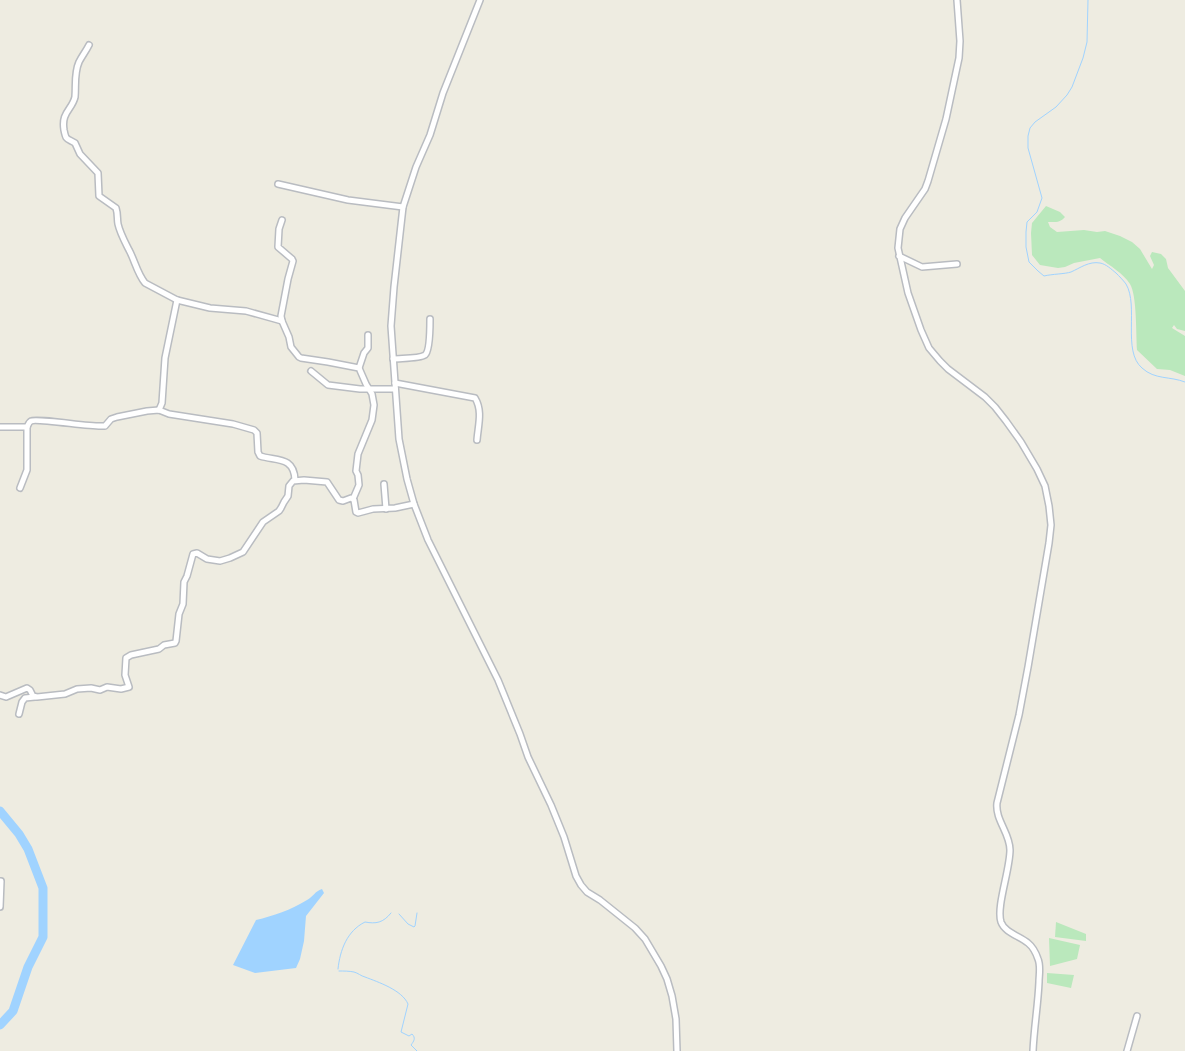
<svg xmlns="http://www.w3.org/2000/svg" width="1185" height="1051" viewBox="0 0 1185 1051" font-family="Karla,sans-serif">
  <rect width="100%" height="100%" fill="#eeece1"/>
  <!-- green -->
  <g fill="#bae8bc">
    <path d="M 1046,206 L 1060,212 L 1065,217 C 1060,223 1055,222 1048,222 L 1050,227 L 1057,232 L 1084,230 L 1097,232 L 1105,231 L 1120,236 L 1132,242 L 1140,249 L 1152,269 L 1154,265 L 1150,256 L 1152,252 L 1161,254 L 1166,259 L 1168,268 L 1185,291 L 1185,331 L 1177,329 L 1174,325 L 1172,328 L 1185,336 L 1185,376 L 1170,370 L 1157,369 L 1137,350 C 1136,335 1137,295 1130,284 C 1123,273 1110,266 1100,258 L 1074,263 L 1065,267 L 1058,268 L 1040,265 L 1032,255 L 1031,233 L 1032,223 Z"/>
    <polygon points="1056,922 1086,934 1086,941 1055,937"/>
    <polygon points="1049,938 1080,945 1077,959 1050,966"/>
    <polygon points="1047,973 1074,975 1071,988 1047,983"/>
  </g>
  <!-- water -->
  <path fill="#a0d3ff" d="M 322,889 L 324,893 L 306,916 L 304,941 L 300,959 L 296,968 L 255,973 L 233,965 L 256,920 C 273,916 291,910 307,900 C 313,897 315,891 322,889 Z"/>
  <g fill="none" stroke-linecap="round" stroke-linejoin="round">
    <!-- stream -->
    <g stroke="#a0d3ff" stroke-width="1">
      <path d="M 1088,0 L 1087,42 L 1083,58 L 1072,87 L 1067,95 L 1056,107 L 1035,122 L 1030,128 L 1028,136 L 1028,148 L 1042,198 L 1037,212 L 1027,222 L 1026,232 L 1026,247 L 1029,262 L 1038,271 L 1044,276 C 1052,274 1065,274 1071,272 C 1080,268 1089,261 1100,263 C 1106,264 1111,269 1116,273 C 1119,276 1123,280 1126,284 C 1139,306 1122,351 1142,368 C 1155,380 1170,376 1185,382"/>
      <polyline points="399,914 408,924 414,927 415,926 417,913"/>
      <path d="M 338,969 C 340,950 347,931 365,922 C 376,924 383,923 391,913"/>
      <path d="M 339,971 C 344,971 349,971 354,972 C 358,973 361,976 365,977 C 378,982 402,990 408,1004 L 401,1032 L 409,1036 L 412,1034 C 416,1038 414,1041 411,1045 L 417,1051"/>
    </g>
    <!-- river -->
    <polyline stroke="#a0d3ff" stroke-width="9" points="0,811 19,834 28,849 43,888 43,937 28,967 13,1011 0,1025"/>
    <!-- street casing -->
    <g stroke="#b9bcc1" stroke-width="8">
      <g id="street">
        <polyline points="480,0 443,93 430,135 416,167 403,207 394,287 391,326 399,439 407,479 414,504 428,540 498,680 520,734 528,757 551,805 564,837 576,876 581,885 587,892 600,900 635,928 645,939 661,966 667,979 672,996 676,1019 677,1051"/>
        <path d="M 957,0 L 960,41 L 959,58 L 946,119 L 928,181 L 925,189 L 905,218 L 900,229 L 898,248 L 908,293 L 921,330 L 929,348 L 940,361 L 948,369 L 985,397 L 995,407 L 1006,421 L 1021,442 L 1037,469 L 1045,486 L 1049,506 L 1051,525 L 1049,543 L 1028,667 L 1019,715 L 997,803 C 995,820 1010,833 1010,850 C 1010,870 996,907 1001,922 C 1005,933 1020,936 1028,943 C 1033,947 1036,953 1038,959 C 1041,966 1039,975 1039,982 C 1038,1005 1034,1028 1033,1051"/>
        <path d="M 89,45 C 86,51 82,56 79,62 C 74,73 76,85 75,97 C 72,110 61,112 64,130 C 66,140 66,138 75,143 L 80,154 L 98,173 L 99,196 L 116,208 C 118,214 117,219 118,224 C 120,233 125,242 129,250 C 135,261 137,273 145,283 L 177,300 L 210,308 L 246,311 L 282,321"/>
        <polyline points="278,184 348,200 403,207"/>
        <polyline points="282,220 279,229 278,247 292,259 293,261 288,279 281,316 282,321 289,337 291,347 299,357 301,358 328,362 359,368 366,384 372,394 374,405 372,420 358,454 356,471 358,475 359,485 353,499"/>
        <polyline points="899,256 922,267 957,264"/>
        <path d="M 393,359 C 401,358 419,359 425,355 C 430,351 430,327 430,319"/>
        <polyline points="359,368 364,353 368,348 368,335"/>
        <polyline points="311,371 328,385 360,389 395,389"/>
        <path d="M 395,383 L 475,398 C 483,411 478,426 477,440"/>
        <polyline points="159,410 162,403 165,358 177,300"/>
        <path d="M 0,427 L 27,427 C 28,425 29,422 31,421 C 36,418 91,427 102,426 L 105,426 L 111,419 L 117,417 L 147,411 L 159,410 L 169,414 L 233,424 L 254,430 L 257,433 L 258,452 L 260,456 C 276,461 294,456 295,480"/>
        <polyline points="384,484 386,509"/>
        <polyline points="20,488 27,470 27,427"/>
        <polyline points="0,695 6,697 27,688 30,690 33,696 37,697 65,694 77,689 91,688 100,690 107,687 121,689 129,687 125,675 126,658 131,655 159,649 164,645 175,643 176,641 179,614 183,604 184,582 187,576 193,554 197,553 207,559 220,561 230,558 243,552 263,522 279,511 281,508 284,502 288,496 289,486 293,481 304,480 327,482 339,500 343,501 351,498 354,500 356,512 358,513 373,509 395,508 414,504"/>
        <polyline points="19,714 22,702 25,698 35,697"/>
        <polyline points="0,907 1,881"/>
        <polyline points="1127,1051 1137,1016"/>
      </g>
    </g>
    <!-- street -->
    <use href="#street" stroke="#fff" stroke-width="5"/>
  </g>
</svg>
